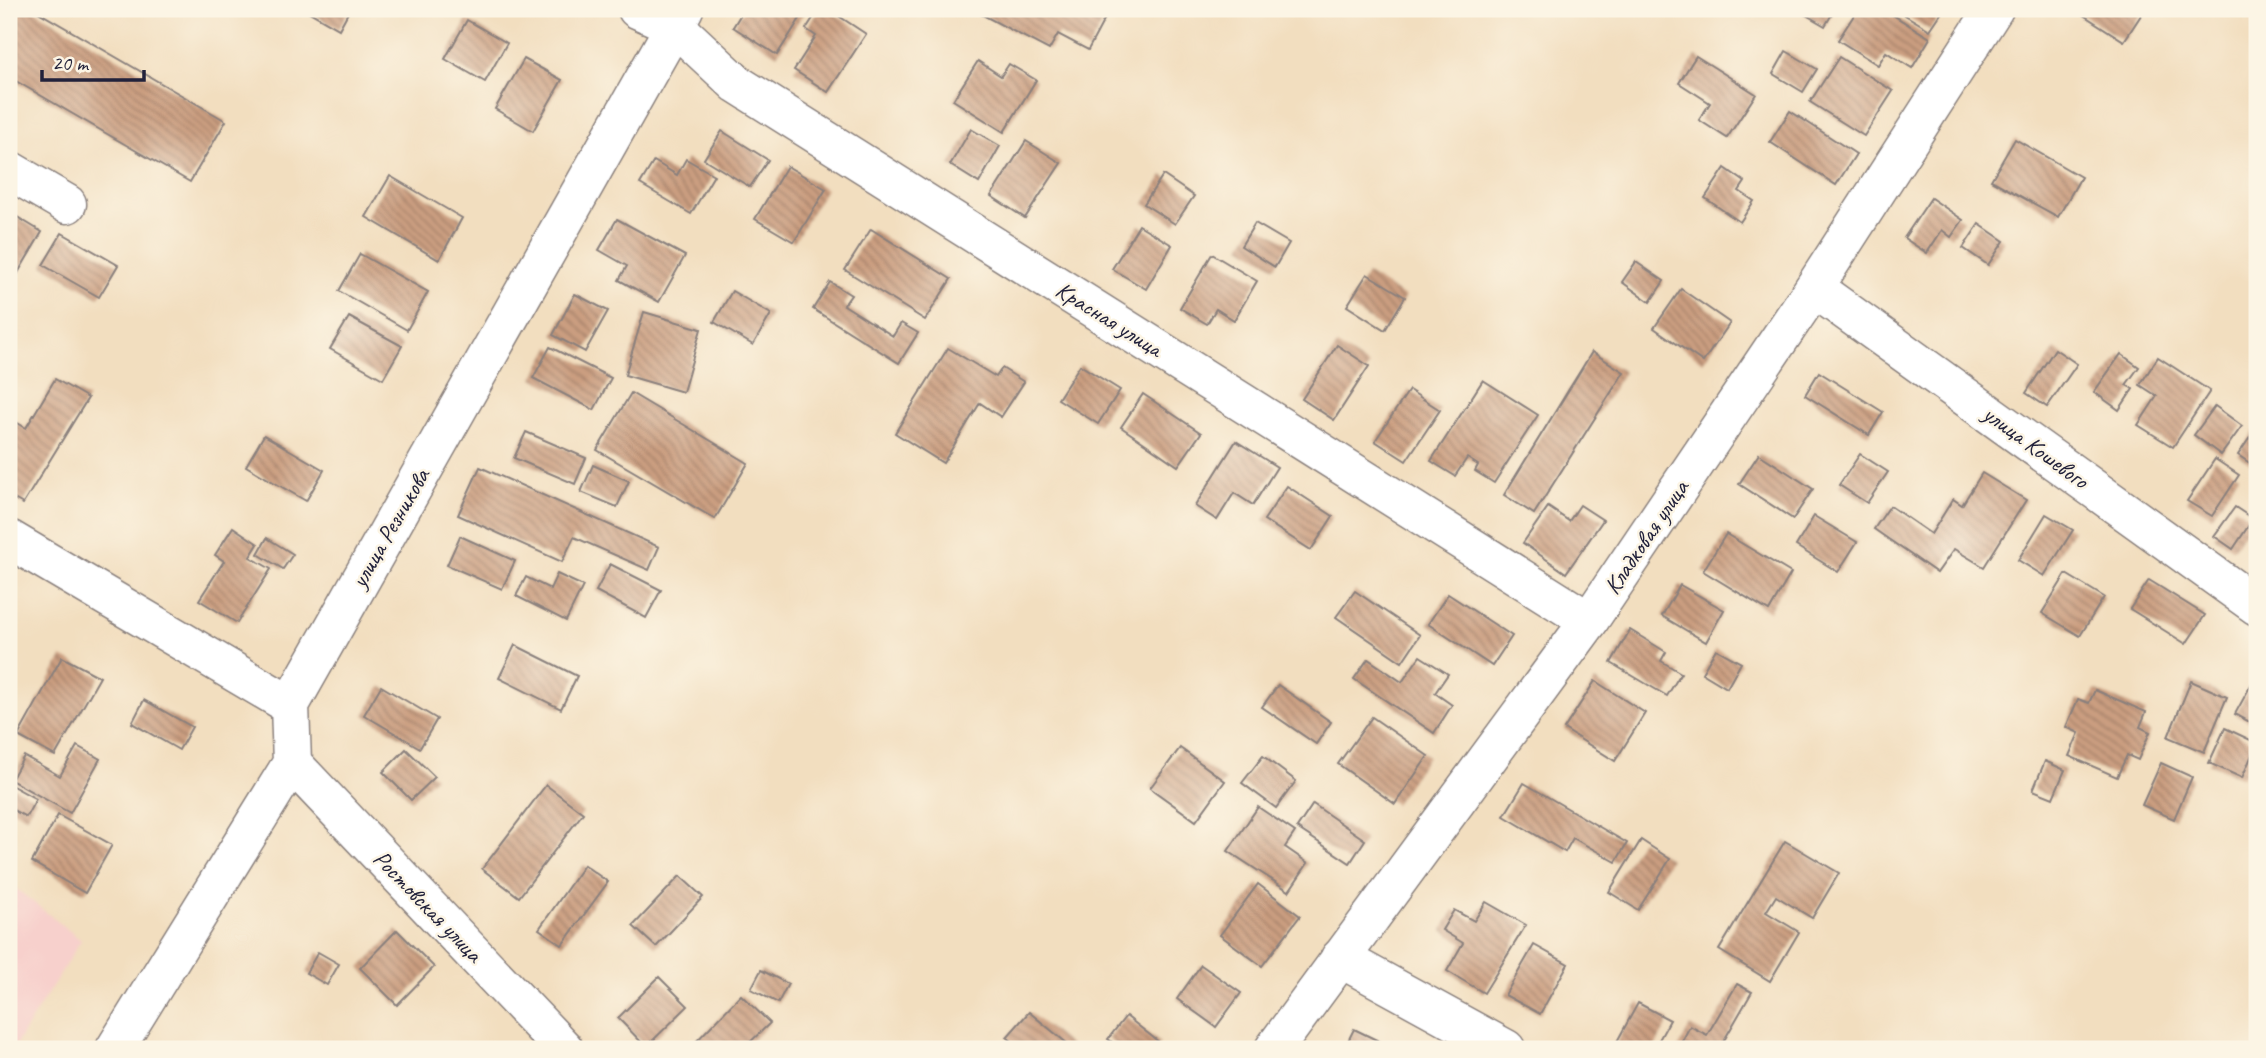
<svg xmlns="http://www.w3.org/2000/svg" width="2266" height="1058" viewBox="0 0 2266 1058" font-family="Caveat,sans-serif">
  <defs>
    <pattern id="building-back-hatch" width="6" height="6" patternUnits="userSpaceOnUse" patternTransform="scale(1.75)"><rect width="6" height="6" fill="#cb9e80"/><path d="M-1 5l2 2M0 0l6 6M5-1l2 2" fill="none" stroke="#a4806a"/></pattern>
  </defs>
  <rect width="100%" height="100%" fill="#fcf5e5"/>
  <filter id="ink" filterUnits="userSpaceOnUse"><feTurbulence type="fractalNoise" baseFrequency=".0143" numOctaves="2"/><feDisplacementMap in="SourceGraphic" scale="14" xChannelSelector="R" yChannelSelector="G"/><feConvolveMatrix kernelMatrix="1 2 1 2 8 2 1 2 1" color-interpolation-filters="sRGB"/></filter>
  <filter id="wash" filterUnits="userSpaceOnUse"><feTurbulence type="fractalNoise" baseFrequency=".00686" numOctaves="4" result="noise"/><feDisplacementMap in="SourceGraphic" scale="28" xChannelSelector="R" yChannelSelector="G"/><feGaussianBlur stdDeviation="1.57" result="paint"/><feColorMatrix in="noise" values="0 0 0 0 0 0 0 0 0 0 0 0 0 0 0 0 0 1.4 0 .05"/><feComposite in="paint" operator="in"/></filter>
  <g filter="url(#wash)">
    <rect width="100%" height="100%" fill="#f2debf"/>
    <!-- built -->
    <polygon fill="#f7d0cc" points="9,883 81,940 13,1049 9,1049"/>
    <g id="blocks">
      <!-- building -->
      <g fill="url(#building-back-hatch)">
        <polygon points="9,9 33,9 226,121 190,182 9,77"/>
        <polygon points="309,9 350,9 339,29 308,11"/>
        <polygon points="744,9 806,9 777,55 733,27"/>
        <polygon points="819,9 828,9 866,34 828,92 794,70 816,36 806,29"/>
        <polygon points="981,9 1088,9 1105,18 1088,50 1058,34 1049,50 979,13"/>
        <polygon points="1796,9 1835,9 1825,26"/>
        <polygon points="1858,9 1883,9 1930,38 1912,68 1886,52 1878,65 1838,40"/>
        <polygon points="1895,9 1944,9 1930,30"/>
        <polygon points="2074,9 2145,9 2124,41"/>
        <polygon points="467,20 507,43 485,82 445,59"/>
        <polygon points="1786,51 1817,69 1803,92 1773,74"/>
        <polygon points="1696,56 1756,94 1727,138 1699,120 1710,103 1679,83"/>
        <polygon points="1839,57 1893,91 1864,136 1810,102"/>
        <polygon points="524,59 562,80 533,131 495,109"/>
        <polygon points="978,61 1001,76 1009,64 1036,80 1004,132 953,100"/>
        <polygon points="1790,111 1856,154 1836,185 1770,142"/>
        <polygon points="971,129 1000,146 979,183 950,165"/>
        <polygon points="722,131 768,160 750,187 704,159"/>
        <polygon points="2015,139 2081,177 2058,217 1991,180"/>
        <polygon points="1026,141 1061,163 1025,218 991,196"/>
        <polygon points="686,159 714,175 691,214 640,184 654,161 677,175"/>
        <polygon points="787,166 826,189 794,242 755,219"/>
        <polygon points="1725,168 1745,182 1739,191 1754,201 1740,222 1705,198"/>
        <polygon points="1163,175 1194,196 1175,224 1144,204"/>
        <polygon points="390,176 462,218 439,260 366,217"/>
        <polygon points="1931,198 1963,220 1951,237 1942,230 1927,253 1904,238"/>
        <polygon points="9,212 42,232 9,288"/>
        <polygon points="617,219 685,256 659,302 619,280 627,266 599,250"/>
        <polygon points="1255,223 1289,243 1275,267 1241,246"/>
        <polygon points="1979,224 2004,241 1988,265 1963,248"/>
        <polygon points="1139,225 1172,245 1146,289 1112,269"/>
        <polygon points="871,229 951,279 925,320 845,270"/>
        <polygon points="62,233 118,265 99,297 43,265"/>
        <polygon points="360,254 428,292 407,330 339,291"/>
        <polygon points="1212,254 1257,281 1234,320 1216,309 1207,324 1180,308"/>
        <polygon points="1636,262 1664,281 1650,302 1622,282"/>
        <polygon points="1367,274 1405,297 1385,330 1347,306"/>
        <polygon points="830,282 851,295 844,305 893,336 901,323 918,333 899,363 813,309"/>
        <polygon points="1681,289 1730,323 1703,362 1654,328"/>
        <polygon points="732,291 771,314 753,345 714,322"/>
        <polygon points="575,294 608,311 585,352 553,335"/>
        <polygon points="644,312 701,329 683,392 625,375"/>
        <polygon points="349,317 402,346 383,379 330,349"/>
        <polygon points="1337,345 1369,366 1334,420 1302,399"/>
        <polygon points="550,347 611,378 594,410 533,378"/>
        <polygon points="948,348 996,377 1002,368 1024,382 1001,417 980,403 943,463 895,433"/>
        <polygon points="2055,349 2077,364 2047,407 2026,393"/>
        <polygon points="1592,352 1624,372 1534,514 1504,495"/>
        <polygon points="2121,354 2139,367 2126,385 2133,389 2119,410 2094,392"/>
        <polygon points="2158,357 2210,391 2173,447 2138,425 2157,396 2140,385"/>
        <polygon points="1080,365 1120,390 1098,424 1058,399"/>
        <polygon points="1819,372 1883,412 1869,435 1805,395"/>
        <polygon points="55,379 88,398 23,504 9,496 9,433 16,422 26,428"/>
        <polygon points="1483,380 1538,415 1494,483 1475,471 1478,465 1467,458 1455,476 1431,461"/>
        <polygon points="1409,390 1440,410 1406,461 1375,441"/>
        <polygon points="631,393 748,463 715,519 597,450"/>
        <polygon points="1143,394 1201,433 1178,466 1121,427"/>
        <polygon points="2215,406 2242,426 2221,455 2194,435"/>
        <polygon points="2257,427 2257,468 2238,455"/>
        <polygon points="526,432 586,458 575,484 514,458"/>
        <polygon points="264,435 324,470 306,501 246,466"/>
        <polygon points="1236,441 1277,467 1253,505 1234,493 1217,520 1195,506"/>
        <polygon points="1759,454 1813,489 1793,519 1739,484"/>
        <polygon points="1860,454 1888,472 1867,503 1839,485"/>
        <polygon points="2215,459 2239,475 2212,516 2187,501"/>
        <polygon points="593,465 629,481 617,507 581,492"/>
        <polygon points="480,467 659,547 649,570 574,537 562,562 458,515"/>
        <polygon points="1982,473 2026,500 1984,567 1954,549 1937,573 1874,529 1890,506 1931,534 1953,499 1962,505"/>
        <polygon points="1287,486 1333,516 1311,550 1264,520"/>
        <polygon points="1580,505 1603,520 1566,573 1523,543 1548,507 1569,521"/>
        <polygon points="2235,507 2253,519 2233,549 2214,536"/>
        <polygon points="2046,514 2073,530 2044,576 2018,560"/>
        <polygon points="1814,516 1857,542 1838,572 1796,546"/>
        <polygon points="233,527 258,544 250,557 271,569 237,623 199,600 224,561 215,555"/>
        <polygon points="1726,534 1791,573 1769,611 1703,571"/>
        <polygon points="460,536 515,561 502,589 447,565"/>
        <polygon points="267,538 293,554 283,569 258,554"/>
        <polygon points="610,564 661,590 646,618 596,591"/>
        <polygon points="557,574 583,586 566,621 516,596 526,577 550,589"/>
        <polygon points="2066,574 2104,597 2080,636 2042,613"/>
        <polygon points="2149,580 2205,615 2186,644 2130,609"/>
        <polygon points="1680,585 1724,610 1706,642 1662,616"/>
        <polygon points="1355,591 1420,635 1402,662 1336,617"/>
        <polygon points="1448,594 1512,636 1492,666 1428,624"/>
        <polygon points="1630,630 1666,652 1661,661 1681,673 1667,696 1611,663"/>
        <polygon points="515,645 577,676 561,709 499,678"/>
        <polygon points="1716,649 1741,663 1727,688 1702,673"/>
        <polygon points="1420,656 1448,674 1435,693 1452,705 1434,733 1354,679 1368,659 1402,682"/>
        <polygon points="62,657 100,677 55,756 18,736"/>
        <polygon points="2257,674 2257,726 2235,714"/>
        <polygon points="1595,681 1645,713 1615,761 1564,729"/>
        <polygon points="2191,681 2227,697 2204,752 2168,737"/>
        <polygon points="1278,685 1331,722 1316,744 1262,707"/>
        <polygon points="381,686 437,719 420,748 364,715"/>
        <polygon points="2095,690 2146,712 2140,727 2150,732 2138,760 2127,755 2117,777 2069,756 2079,733 2066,727 2078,699 2089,703"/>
        <polygon points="144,700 192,727 179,750 132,723"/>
        <polygon points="1372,717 1428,756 1395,804 1338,764"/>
        <polygon points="2225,728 2257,743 2242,778 2209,763"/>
        <polygon points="77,746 100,759 70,813 11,780 24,756 60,776"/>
        <polygon points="1180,748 1225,781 1196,821 1150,788"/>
        <polygon points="406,749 435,777 411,800 383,772"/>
        <polygon points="1263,756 1296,781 1276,808 1242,783"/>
        <polygon points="2045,761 2065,770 2053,798 2033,790"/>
        <polygon points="2161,763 2192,777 2174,819 2142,805"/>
        <polygon points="1524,783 1627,843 1616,862 1573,838 1565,852 1504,816"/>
        <polygon points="9,784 36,799 26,817 9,808"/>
        <polygon points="546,785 583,813 519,897 482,869"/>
        <polygon points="1313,804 1365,840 1350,863 1297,828"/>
        <polygon points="1258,807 1295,832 1285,847 1308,863 1289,891 1228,851"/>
        <polygon points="58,815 112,845 85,893 32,862"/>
        <polygon points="1641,840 1670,859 1638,910 1609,892"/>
        <polygon points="1785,841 1839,873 1812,918 1776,896 1766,912 1799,932 1770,981 1719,950"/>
        <polygon points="584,865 608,882 562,945 539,929"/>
        <polygon points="680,876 703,897 656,947 633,926"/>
        <polygon points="1258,884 1300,916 1262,966 1220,935"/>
        <polygon points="1486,902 1526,925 1484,993 1447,971 1463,943 1442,930 1454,910 1474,921"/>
        <polygon points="397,930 434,967 397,1005 360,968"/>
        <polygon points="1534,945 1568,964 1540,1014 1505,995"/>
        <polygon points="318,952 339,964 327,985 306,973"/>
        <polygon points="1201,965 1241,993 1216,1027 1177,999"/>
        <polygon points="761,970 788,984 778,1003 751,989"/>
        <polygon points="659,977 688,1006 646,1047 618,1018"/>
        <polygon points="1737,984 1752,992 1719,1049 1678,1049 1690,1026 1707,1035"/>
        <polygon points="741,995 770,1023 743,1049 689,1049"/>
        <polygon points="1638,1003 1670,1020 1654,1049 1618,1049 1614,1047"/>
        <polygon points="1029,1012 1074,1049 1021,1049 1007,1037"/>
        <polygon points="1126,1016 1160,1043 1155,1049 1121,1049 1108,1039"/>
        <polygon points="1354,1029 1395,1049 1344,1049"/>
      </g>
    </g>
  </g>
  <g filter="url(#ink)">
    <use href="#blocks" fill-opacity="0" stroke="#8a807d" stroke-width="2"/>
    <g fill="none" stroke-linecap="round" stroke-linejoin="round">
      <!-- minor casing -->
      <g stroke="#8a807d" stroke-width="41">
        <g id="minor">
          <polyline points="637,9 675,26 737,84 1589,621"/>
          <polyline points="9,170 67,204"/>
          <polyline points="1814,288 2257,606"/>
          <polyline points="9,539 290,705"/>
          <polyline points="292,763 564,1049"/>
          <polyline points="1340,958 1506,1049"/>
          <polyline points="115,1049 292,763 290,705 684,9"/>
          <polyline points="1274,1049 1589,621 1814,288 1994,9"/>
        </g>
      </g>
      <!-- minor -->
      <use href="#minor" stroke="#fff" stroke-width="38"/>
    </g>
  </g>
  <g text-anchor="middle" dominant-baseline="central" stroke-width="5" stroke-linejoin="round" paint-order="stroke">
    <!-- street labels -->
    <g font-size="24" fill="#22223b" stroke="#fcf5e5">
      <text transform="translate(1109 319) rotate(32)">Красная улица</text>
      <text transform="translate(2036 447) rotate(36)">улица Кошевого</text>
      <text transform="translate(390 528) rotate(-60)">улица Резникова</text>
      <text transform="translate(1646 537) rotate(-56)">Кладковая улица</text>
      <text transform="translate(428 906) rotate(46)">Ростовская улица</text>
    </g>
  </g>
  <!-- margin -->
  <rect width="2266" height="1058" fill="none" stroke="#fcf5e5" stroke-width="35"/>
  <!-- scale -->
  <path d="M42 70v10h102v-10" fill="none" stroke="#22223b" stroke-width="3.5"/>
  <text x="52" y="70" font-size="21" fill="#22223b" stroke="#fcf5e5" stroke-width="5" paint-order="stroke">20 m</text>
</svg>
